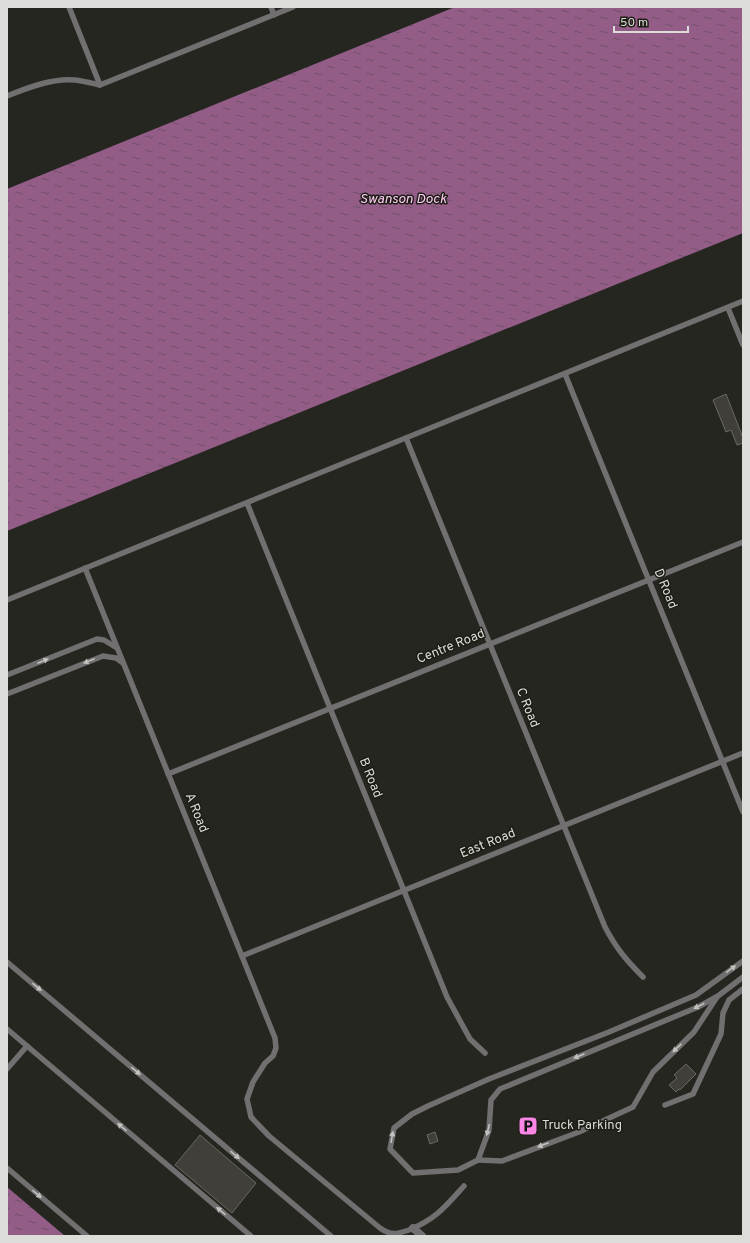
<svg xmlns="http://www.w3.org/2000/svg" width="750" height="1243" viewBox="0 0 750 1243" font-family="Overpass,sans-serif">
  <defs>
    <pattern id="water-ripples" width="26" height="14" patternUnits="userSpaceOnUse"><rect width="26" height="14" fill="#935d88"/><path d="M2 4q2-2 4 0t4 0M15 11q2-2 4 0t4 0" fill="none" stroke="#6f5168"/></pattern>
  </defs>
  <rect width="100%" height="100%" fill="#262620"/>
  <!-- water -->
  <g fill="url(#water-ripples)">
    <polygon points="455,7 743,7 743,233 7,531 7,189"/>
    <polygon points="7,1187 65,1236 7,1236"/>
  </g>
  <!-- building -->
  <g fill="#403f39" stroke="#696961">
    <polygon points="726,394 743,438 743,443 737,445 731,430 726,432 713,400"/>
    <polygon points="686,1064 696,1074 680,1090 679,1089 676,1092 669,1085 677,1078 674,1075"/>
    <polygon points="435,1132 438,1141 430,1144 427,1135"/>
    <polygon points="200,1135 256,1183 232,1213 175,1165"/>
  </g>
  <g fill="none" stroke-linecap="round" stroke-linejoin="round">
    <!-- service -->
    <g stroke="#726f71" stroke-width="5.5">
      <polyline points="69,7 100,85"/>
      <polyline points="271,7 274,15"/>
      <path d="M 7,96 C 27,88 52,78 75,80 C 83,81 91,83 100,85 L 293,7"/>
      <polyline points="728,308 743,345"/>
      <polyline points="565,374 743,812"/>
      <path d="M 406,438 L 605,927 C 616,948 626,960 643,977"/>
      <polyline points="247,503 447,997 470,1039 485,1053"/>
      <path d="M 85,568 L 275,1038 L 276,1048 L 273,1056 L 265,1063 L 253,1082 L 247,1099 L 251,1117 L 269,1136 L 380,1228 C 391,1236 397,1234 409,1230 C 436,1219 445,1207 464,1186"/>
      <polyline points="7,600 743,301"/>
      <polyline points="7,675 97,639 104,640 117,648"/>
      <polyline points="7,694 103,656 116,658 123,663"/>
      <polyline points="168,774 743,542"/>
      <polyline points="242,956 743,753"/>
      <polyline points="743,961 696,995 609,1032 489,1079 428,1106 412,1114 394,1128 390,1149 413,1173 458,1170 478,1160 489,1130 491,1100 500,1089 698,1007 718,996 743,977"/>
      <polyline points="7,962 331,1236"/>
      <polyline points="7,1029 251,1236"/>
      <polyline points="7,1069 27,1046"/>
      <polyline points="665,1105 693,1094 721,1034 723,1013 729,1000 743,989"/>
      <polyline points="478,1160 502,1161 579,1132 633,1107 653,1072 694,1032 717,997"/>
      <polyline points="7,1168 87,1236"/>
    </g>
    <!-- minor -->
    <polyline stroke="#726f71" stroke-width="8" points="413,1228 422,1236"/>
  </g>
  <!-- one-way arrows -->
  <defs><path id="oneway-solid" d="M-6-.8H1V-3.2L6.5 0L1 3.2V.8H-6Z"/></defs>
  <g fill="#c2c1be">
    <use href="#oneway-solid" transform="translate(43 661) rotate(-22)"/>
    <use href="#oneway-solid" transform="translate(89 661) rotate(158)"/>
    <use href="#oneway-solid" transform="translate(731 969) rotate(-36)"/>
    <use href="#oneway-solid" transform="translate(37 987) rotate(40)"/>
    <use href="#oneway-solid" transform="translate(699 1006) rotate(153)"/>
    <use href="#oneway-solid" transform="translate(677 1048) rotate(136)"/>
    <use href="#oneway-solid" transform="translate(579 1056) rotate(157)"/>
    <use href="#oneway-solid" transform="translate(136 1071) rotate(40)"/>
    <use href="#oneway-solid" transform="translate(122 1127) rotate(-140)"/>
    <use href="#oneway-solid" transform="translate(488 1130) rotate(103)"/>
    <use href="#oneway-solid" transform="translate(392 1137) rotate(-80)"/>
    <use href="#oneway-solid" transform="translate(543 1145) rotate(159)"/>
    <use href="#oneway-solid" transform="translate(235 1155) rotate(40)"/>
    <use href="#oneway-solid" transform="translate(37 1194) rotate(40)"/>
    <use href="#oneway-solid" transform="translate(221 1211) rotate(-140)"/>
  </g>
  <!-- icons -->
  <defs>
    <g id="parking-square" transform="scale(1)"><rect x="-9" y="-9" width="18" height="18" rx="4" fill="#fa87e6" stroke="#1d1d16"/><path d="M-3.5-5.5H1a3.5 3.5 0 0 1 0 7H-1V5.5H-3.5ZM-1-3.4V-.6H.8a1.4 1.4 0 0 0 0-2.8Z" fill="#111"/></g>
  </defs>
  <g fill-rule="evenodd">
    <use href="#parking-square" x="528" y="1126"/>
  </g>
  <g text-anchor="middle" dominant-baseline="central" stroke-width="3" stroke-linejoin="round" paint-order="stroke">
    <!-- street labels -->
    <g font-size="13" fill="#dcdcd8" stroke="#1d1d16">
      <text transform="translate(665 589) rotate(68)">D Road</text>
      <text transform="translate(451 647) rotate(-22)">Centre Road</text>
      <text transform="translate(527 708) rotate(68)">C Road</text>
      <text transform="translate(370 778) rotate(68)">B Road</text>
      <text transform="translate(196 813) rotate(68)">A Road</text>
      <text transform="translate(488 844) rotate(-22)">East Road</text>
    </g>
    <!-- poi labels -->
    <g font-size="13" fill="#dcdcd8" stroke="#1d1d16" text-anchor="start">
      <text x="542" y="1126">Truck Parking</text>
    </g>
    <!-- water labels -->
    <g font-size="14" font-style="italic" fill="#fdcdf2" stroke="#1d1d16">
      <text x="403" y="199">Swanson Dock</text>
    </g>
  </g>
  <!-- border -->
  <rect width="750" height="1243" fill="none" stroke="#dcdcd8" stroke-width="16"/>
  <!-- scale -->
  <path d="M614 26v6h74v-6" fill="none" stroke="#dcdcd8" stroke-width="2"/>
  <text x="620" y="26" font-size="12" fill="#dcdcd8" stroke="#1d1d16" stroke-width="3" paint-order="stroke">50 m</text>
</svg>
